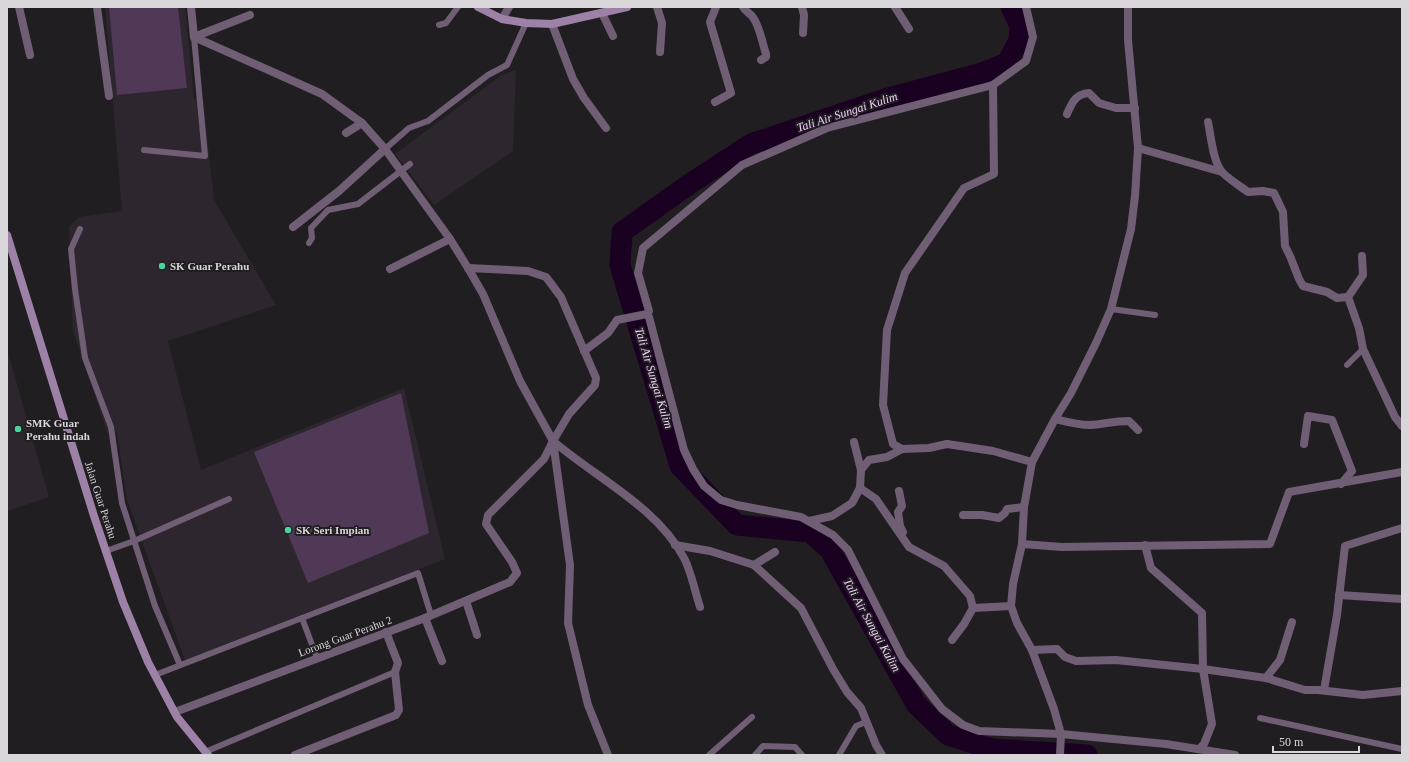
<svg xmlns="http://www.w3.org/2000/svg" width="1409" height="762" viewBox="0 0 1409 762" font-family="'Times New Roman',serif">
  <rect width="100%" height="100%" fill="#211e22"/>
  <!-- built -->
  <g fill="#2d262f">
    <polygon points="105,7 185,7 194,99 203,99 214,200 276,305 168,341 201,470 404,388 445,559 185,660 127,500 117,432 108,434 73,331 69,227 79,217 122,211"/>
    <polygon points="516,70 513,151 434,205 395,154 502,75"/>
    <polygon points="7,349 49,497 7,511"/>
  </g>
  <!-- green -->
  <g fill="#503957">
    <polygon points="109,7 178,7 187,88 117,95"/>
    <polygon points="401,393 429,533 308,583 254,452"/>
  </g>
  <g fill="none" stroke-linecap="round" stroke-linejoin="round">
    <!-- river -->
    <polyline stroke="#1a0122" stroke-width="21" points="1011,7 1020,26 1019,40 1007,63 982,73 885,99 751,144 691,183 622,232 620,265 680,466 737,525 810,532 830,550 916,704 948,735 992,749 1087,755"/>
    <!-- lane -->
    <g stroke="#705e75" stroke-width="6">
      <polyline points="439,25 446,23 458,7"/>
      <polyline points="385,149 409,128 428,121 488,75 507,65 526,23"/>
      <polyline points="144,150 205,156 194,37"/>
      <polyline points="80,229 71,249 75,289 85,358 111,427 122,503 155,606 180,665"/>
      <polyline points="309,243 312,238 311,228 328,210 358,204 410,164"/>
      <polyline points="1111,309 1155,315"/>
      <polyline points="1347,365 1363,349"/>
      <polyline points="106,551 134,541 229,499"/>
      <polyline points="302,618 317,658"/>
      <polyline points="155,675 418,573 431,615"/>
      <polyline points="1260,718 1402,749"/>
      <polyline points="205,752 395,672"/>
      <polyline points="709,755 752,717"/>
      <polyline points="755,755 763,746 795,747 802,755"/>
      <polyline points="839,755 856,726 866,722"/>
    </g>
    <!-- street -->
    <g stroke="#705e75" stroke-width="8">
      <polyline points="19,7 30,55"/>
      <polyline points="97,7 109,96"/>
      <polyline points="191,7 194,37"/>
      <polyline points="657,7 662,23 660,52"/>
      <path d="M 743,7 C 745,11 749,13 752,16 C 760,26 762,42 766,54 L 766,57 L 761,60"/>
      <polyline points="802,7 804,15 803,33"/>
      <polyline points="895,7 909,29"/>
      <polyline points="602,13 613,36"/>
      <polyline points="502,19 509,7"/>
      <polyline points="552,24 573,79 584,98 606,128"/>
      <polyline points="194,37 322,94 362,123 385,149 450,239 468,268 483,294 520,381 553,441 570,565 568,623 588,705 608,755"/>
      <polyline points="194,37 250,15"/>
      <polyline points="715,102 731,93 710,22 716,7"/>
      <path d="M 1067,114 C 1072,103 1075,94 1089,93 L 1099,103 L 1116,108 L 1135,108"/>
      <path d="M 1208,122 C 1211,136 1213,163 1223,173 C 1230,180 1240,186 1248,192 L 1263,191 L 1274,193 L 1283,212 L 1285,246 L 1290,256 L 1299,279 L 1303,286 L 1327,292 L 1337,298 L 1348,297"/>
      <polyline points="346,133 362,123"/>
      <polyline points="1138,148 1222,172"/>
      <polyline points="293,227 339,191 385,149"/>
      <polyline points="1362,256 1363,275 1348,297 1359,328 1363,349 1395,417 1402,426"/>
      <polyline points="390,269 450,239"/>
      <polyline points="647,314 649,311 638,273 643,248 742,165 827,128 993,85 1026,61 1033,37 1026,7"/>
      <polyline points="584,351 608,333 617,320 647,314 649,317 684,450 693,469 704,486 721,500 737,505 801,517 833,535 848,550 903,659 942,709 963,725 979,731 1061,734 1166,744 1235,755"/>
      <path d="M 1055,419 C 1067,422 1078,425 1090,425 C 1103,424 1115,421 1129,421 L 1138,430"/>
      <path d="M 553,441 C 595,477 657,507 684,558 C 691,571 695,592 700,607"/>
      <polyline points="854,442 861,470"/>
      <polyline points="1304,444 1308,416 1332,420 1352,471 1341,484"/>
      <polyline points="902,449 893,444 883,405 887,330 905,273 964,188 994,174 993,85"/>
      <polyline points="860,488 876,499 909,547 944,566 970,596 973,608"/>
      <polyline points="899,491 902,506 898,512 900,526 903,532"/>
      <polyline points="963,515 982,515 999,518 1005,513 1007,509 1024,507"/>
      <polyline points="809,521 832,516 852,503 860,488 861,470 869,460 887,457 902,449 929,448 947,444 993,451 1032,462"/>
      <polyline points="1022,544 1062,547 1270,544 1289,492 1402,472"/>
      <polyline points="675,545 710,551 754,565 801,608 833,669 847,692 861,708 876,745 882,755"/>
      <polyline points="1145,545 1151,568 1202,613 1203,669 1212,724 1204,744 1199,749"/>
      <polyline points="754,565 775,552"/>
      <polyline points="1339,595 1402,599"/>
      <polyline points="466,601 477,635"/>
      <polyline points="425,618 442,661"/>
      <polyline points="952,640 964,624 973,608 1011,606"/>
      <polyline points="1032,650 1057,649 1065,657 1076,661 1116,660 1203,669 1266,678 1305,690 1318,690 1363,695 1402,691"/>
      <polyline points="1266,678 1280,660 1292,622"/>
      <polyline points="1324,690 1337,615 1345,546 1402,528"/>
      <polyline points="175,712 425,618 510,582 517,573 512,562 486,524 488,515 544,459 553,441 569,414 595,385 596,378 561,297 546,277 528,271 468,268"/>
      <polyline points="295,755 396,715 399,710 395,672 398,663 386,632"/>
      <polyline points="1060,755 1061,734 1054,709 1032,650 1017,623 1011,606 1013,584 1022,544 1024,507 1032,462 1055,419 1071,393 1096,343 1111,309 1131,229 1135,196 1138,148 1128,40 1128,7"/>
    </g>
    <!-- secondary -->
    <g stroke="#9e81a7" stroke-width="8">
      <polyline points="478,7 502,19 526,23 552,24 627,7"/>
      <polyline points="7,235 94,516 123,602 148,662 177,717 208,755"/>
    </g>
  </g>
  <!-- markers -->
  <g fill="#4ad49c" stroke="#211e22" stroke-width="1.5">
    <circle cx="162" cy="266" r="4"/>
    <circle cx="18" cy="429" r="4"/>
    <circle cx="288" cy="530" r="4"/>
  </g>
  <g text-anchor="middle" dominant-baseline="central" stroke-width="4" stroke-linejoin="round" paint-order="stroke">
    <!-- poi labels -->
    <g font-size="11" font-weight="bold" fill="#d8d6d9" stroke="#211e22" text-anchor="start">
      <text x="170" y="266">SK Guar Perahu</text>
      <text x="26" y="423">SMK Guar<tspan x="26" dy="13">Perahu indah</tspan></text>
      <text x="296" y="530">SK Seri Impian</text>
    </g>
    <!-- street labels -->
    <g font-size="11" fill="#d8d6d9" stroke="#211e22">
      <text transform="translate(101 500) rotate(72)">Jalan Guar Perahu</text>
      <text transform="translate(345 636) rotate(-20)">Lorong Guar Perahu 2</text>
    </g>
    <!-- water labels -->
    <g font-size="12" font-style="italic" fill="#f3cfff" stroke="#211e22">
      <text transform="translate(847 112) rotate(-18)">Tali Air Sungai Kulim</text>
      <text transform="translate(654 378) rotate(73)">Tali Air Sungai Kulim</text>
      <text transform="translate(872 625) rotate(61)">Tali Air Sungai Kulim</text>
    </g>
  </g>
  <!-- border -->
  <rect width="1409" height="762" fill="none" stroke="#d8d6d9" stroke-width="16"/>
  <!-- scale -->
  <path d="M1273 746v6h86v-6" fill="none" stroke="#d8d6d9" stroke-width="2"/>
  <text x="1279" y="746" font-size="12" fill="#d8d6d9" stroke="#211e22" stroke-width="3" paint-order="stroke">50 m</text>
</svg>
